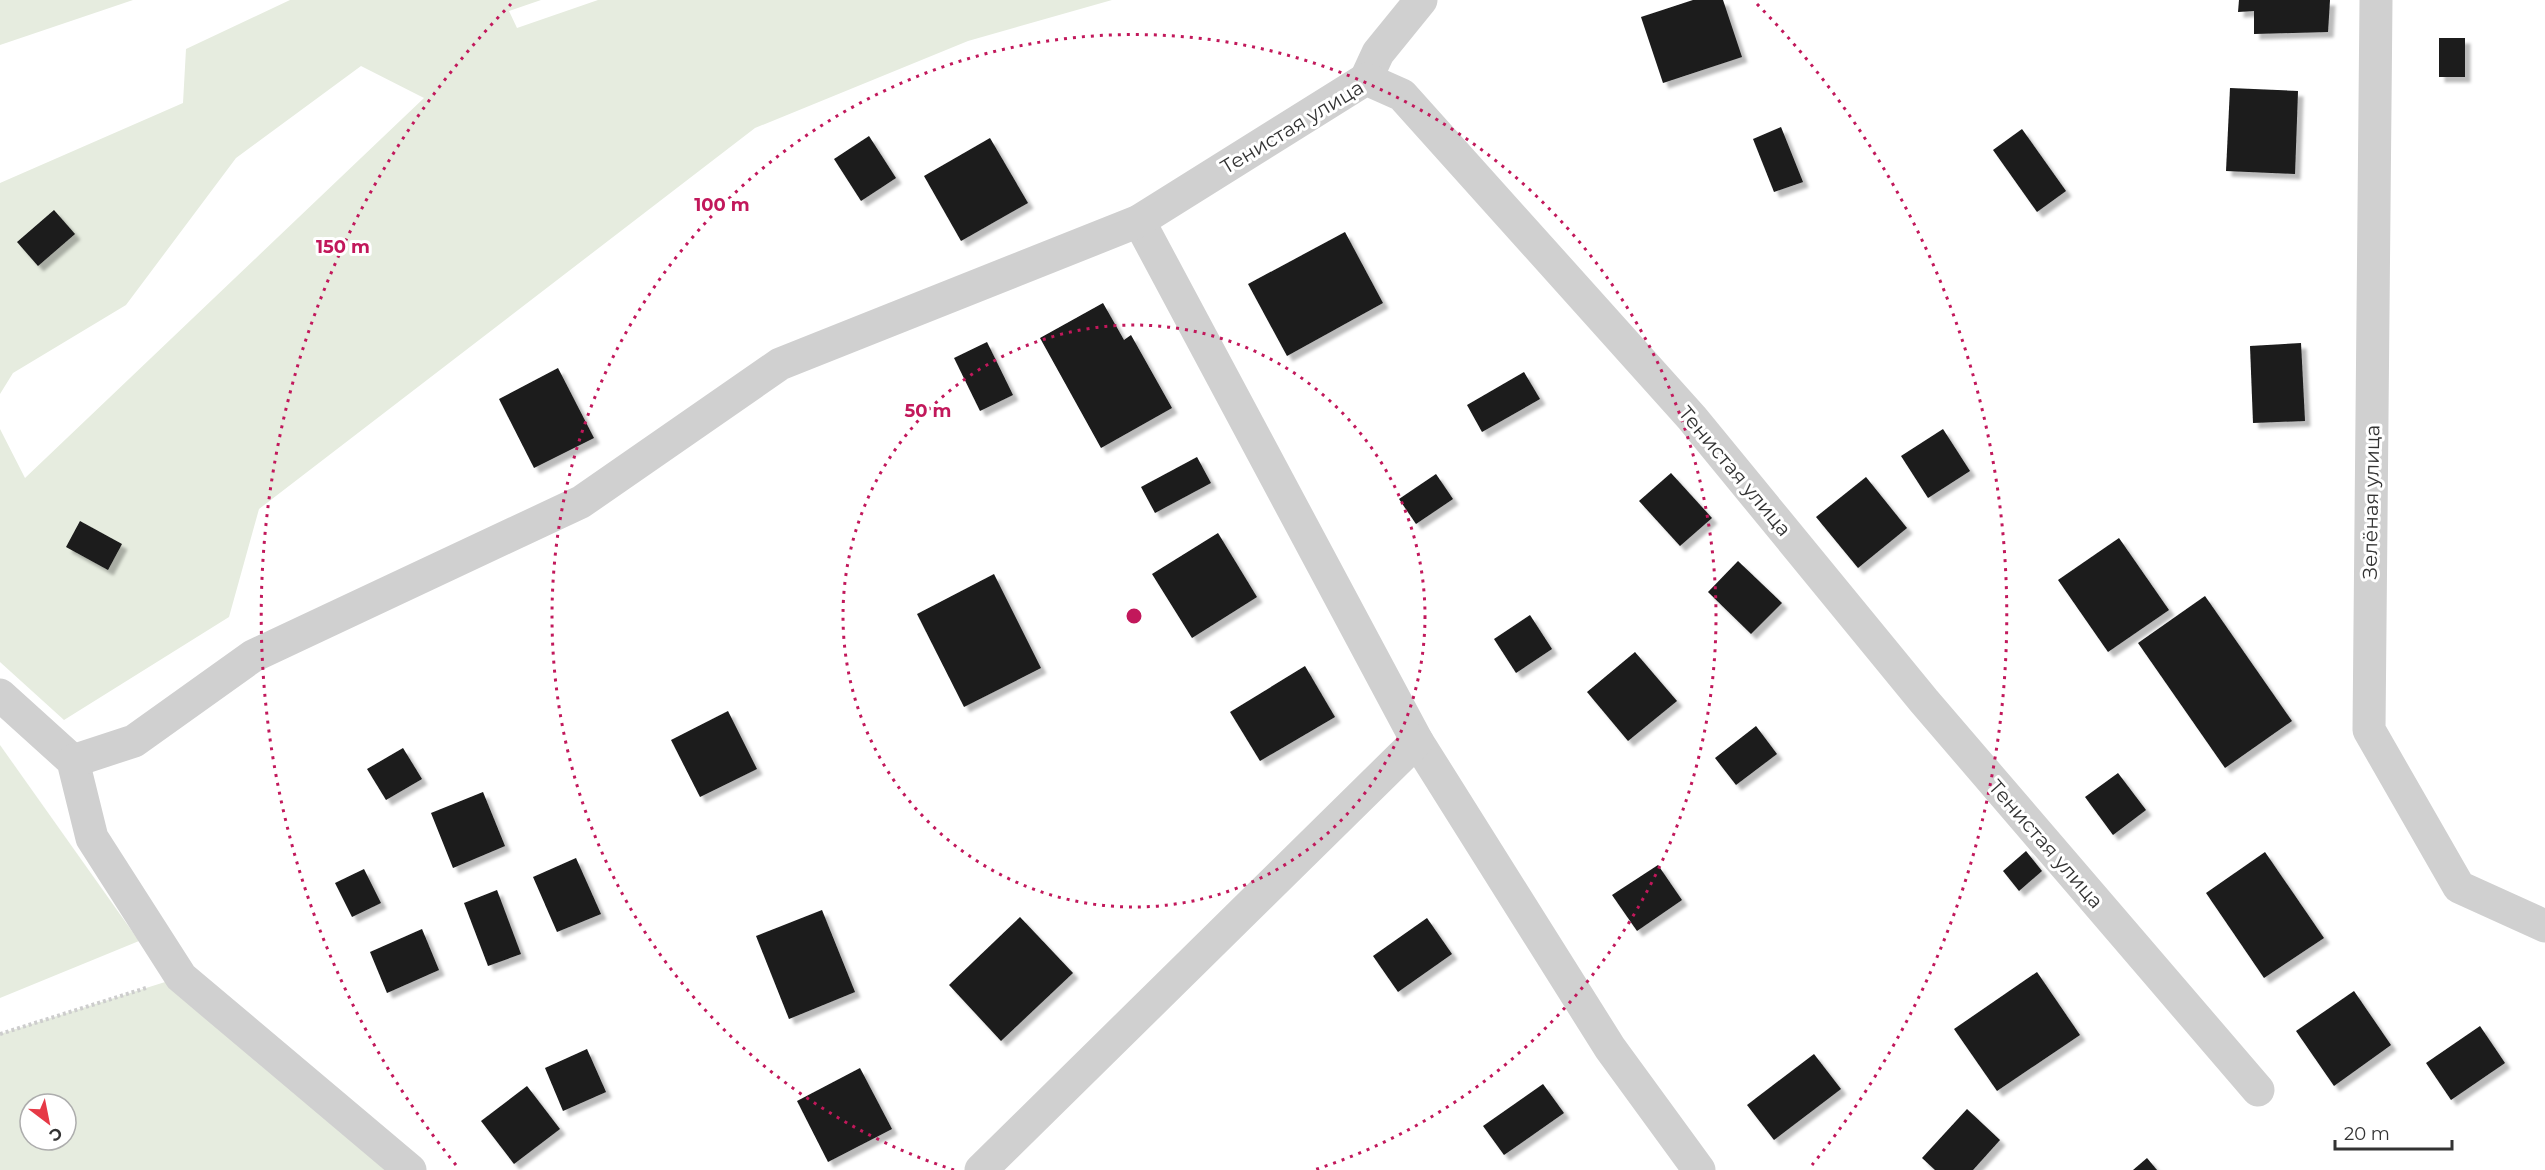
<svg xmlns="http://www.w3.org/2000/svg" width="2545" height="1170" viewBox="0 0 2545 1170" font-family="Montserrat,sans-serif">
  <defs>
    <filter id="shadow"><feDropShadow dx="5.5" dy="5.5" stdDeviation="1.5" flood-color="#0004"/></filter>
  </defs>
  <rect width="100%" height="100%" fill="#fff"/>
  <!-- green -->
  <g fill="#e6ecdf" fill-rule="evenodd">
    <polygon points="0,0 133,0 0,45"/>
    <polygon points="290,0 541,0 509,11 517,28 598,0 1112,0 968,41 755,128 259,509 229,617 64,720 0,662 0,429 25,478 424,98 361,66 236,158 126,305 13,373 0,394 0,183 183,103 186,49"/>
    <polygon points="0,745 139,941 0,998"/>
    <path d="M 181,977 L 410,1170 L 0,1170 L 0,1034 ZM 30,1104 L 66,1104 L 66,1140 L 30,1140 Z"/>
  </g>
  <!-- building -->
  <g fill="#1a1a1a" filter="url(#shadow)">
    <polygon points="1693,0 1723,0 1742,57 1663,83 1641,17"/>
    <polygon points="2239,0 2330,0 2328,32 2254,34 2254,11 2238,12"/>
    <rect x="2439" y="38" width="26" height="39"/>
    <polygon points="2230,88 2298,91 2295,174 2226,171"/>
    <polygon points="1781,127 1803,182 1774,192 1753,139"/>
    <polygon points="2022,129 2066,191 2037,212 1993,150"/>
    <polygon points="869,136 896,178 861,201 834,159"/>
    <polygon points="990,138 1028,203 961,241 924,176"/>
    <polygon points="54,210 75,234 38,266 17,242"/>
    <polygon points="1345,232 1383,303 1287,356 1248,284"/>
    <polygon points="1103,303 1124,340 1131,335 1172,408 1101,448 1040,338"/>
    <polygon points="987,342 1013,395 980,411 954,358"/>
    <polygon points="2301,343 2305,421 2253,423 2250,346"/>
    <polygon points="558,368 594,438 534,468 499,399"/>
    <polygon points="1524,372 1540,399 1482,432 1467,405"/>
    <polygon points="1943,429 1970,471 1928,498 1901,456"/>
    <polygon points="1197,457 1211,483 1155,513 1141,487"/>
    <polygon points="1671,473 1712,518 1680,546 1639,501"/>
    <polygon points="1436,474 1453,499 1416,524 1399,499"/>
    <polygon points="1866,477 1907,528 1858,568 1816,517"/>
    <polygon points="80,521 122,544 108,570 66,547"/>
    <polygon points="1218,533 1257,597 1192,638 1152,574"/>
    <polygon points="2119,538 2169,610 2108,652 2058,580"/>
    <polygon points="1738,561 1782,603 1751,634 1708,592"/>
    <polygon points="994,574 1041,668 964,707 917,614"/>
    <polygon points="2205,596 2292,721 2225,768 2138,643"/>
    <polygon points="1530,615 1552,649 1516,673 1494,639"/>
    <polygon points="1635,652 1677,701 1628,741 1587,692"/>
    <polygon points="1305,666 1335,717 1260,761 1230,712"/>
    <polygon points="728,711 757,769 700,797 671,740"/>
    <polygon points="1756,726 1777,754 1736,785 1715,758"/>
    <polygon points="403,748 422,779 386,800 367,769"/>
    <polygon points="2118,773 2146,810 2113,835 2085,797"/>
    <polygon points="483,792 505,846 453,868 431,813"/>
    <polygon points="2026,851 2042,871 2019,891 2003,871"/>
    <polygon points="2265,852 2324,938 2264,978 2206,893"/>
    <polygon points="576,858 601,914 557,932 533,877"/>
    <polygon points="1658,865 1682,900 1637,931 1612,895"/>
    <polygon points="364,869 381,903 352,917 335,883"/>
    <polygon points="497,890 521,954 488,966 464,903"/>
    <polygon points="822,910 855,992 789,1019 756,936"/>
    <polygon points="1020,917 1073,973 1001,1041 949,985"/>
    <polygon points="1427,918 1452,954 1398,992 1373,956"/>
    <polygon points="422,929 439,970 387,993 370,952"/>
    <polygon points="2037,972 2080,1035 1997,1091 1954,1029"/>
    <polygon points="2354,991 2391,1045 2334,1086 2296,1031"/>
    <polygon points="2480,1026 2505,1063 2451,1100 2426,1063"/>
    <polygon points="587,1049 606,1092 563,1111 545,1068"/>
    <polygon points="1814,1054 1841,1089 1774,1140 1747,1105"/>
    <polygon points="860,1068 892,1129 828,1162 797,1101"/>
    <polygon points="1543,1084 1564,1113 1504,1155 1483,1126"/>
    <polygon points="527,1086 560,1129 514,1164 481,1121"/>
    <polygon points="1967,1109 2000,1140 1973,1170 1935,1170 1922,1158"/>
    <polygon points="2147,1158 2157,1170 2133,1170"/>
  </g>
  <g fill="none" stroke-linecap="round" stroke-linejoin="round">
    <!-- path -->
    <polyline stroke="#cdcdcd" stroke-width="4" stroke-dasharray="3 3" stroke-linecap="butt" points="0,1034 146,988"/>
    <!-- minor -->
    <g stroke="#d0d0d0" stroke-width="33">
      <polyline points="2376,0 2369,730 2459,887 2545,926"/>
      <polyline points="1366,79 1378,53 1421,0"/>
      <polyline points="1139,221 1417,741 1610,1048 1699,1170"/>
      <polyline points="0,695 73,761 92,838 181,977 410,1170"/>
      <polyline points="73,761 134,741 253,656 581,502 780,364 1139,221 1366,79 1402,95 1692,418 1924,701 2258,1090"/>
      <polyline points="981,1170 1417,741"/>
    </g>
  </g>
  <!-- distance rings -->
  <g fill="none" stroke="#c2185b" stroke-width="3" stroke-dasharray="3 6">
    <circle cx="1134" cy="616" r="291"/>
    <path d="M954 1170A582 582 0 1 1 1314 1170"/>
    <path d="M456 1165A873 873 0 0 1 511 4M1757 4A873 873 0 0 1 1812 1165"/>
  </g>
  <g text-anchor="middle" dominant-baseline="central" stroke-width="6" stroke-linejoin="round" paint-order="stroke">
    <!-- street labels -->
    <g font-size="20" fill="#333" stroke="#fff">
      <text transform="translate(1292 127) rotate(-31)">Тенистая улица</text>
      <text transform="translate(1735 471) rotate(50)">Тенистая улица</text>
      <text transform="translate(2371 502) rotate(-89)">Зелёная улица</text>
      <text transform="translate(2046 844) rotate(49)">Тенистая улица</text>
    </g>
  </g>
  <circle cx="1134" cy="616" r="9" fill="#c2185b" stroke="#fff" stroke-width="3"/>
  <g font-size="18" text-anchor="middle" font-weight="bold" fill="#c2185b" stroke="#fff" stroke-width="6" stroke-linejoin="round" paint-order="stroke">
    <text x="722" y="211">100 m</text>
    <text x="343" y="253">150 m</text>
    <text x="928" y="417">50 m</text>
  </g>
  <!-- north arrow -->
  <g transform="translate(48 1122) rotate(148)"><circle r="28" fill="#ffffff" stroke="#adadad" stroke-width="1.5"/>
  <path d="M0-4.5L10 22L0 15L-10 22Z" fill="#e63946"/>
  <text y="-9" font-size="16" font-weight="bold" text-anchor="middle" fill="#333333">С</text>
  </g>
  <!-- scale -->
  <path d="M2335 1140v9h117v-9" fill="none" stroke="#333333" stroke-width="3"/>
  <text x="2344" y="1140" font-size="18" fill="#333333" stroke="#ffffff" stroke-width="4.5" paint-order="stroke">20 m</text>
</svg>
